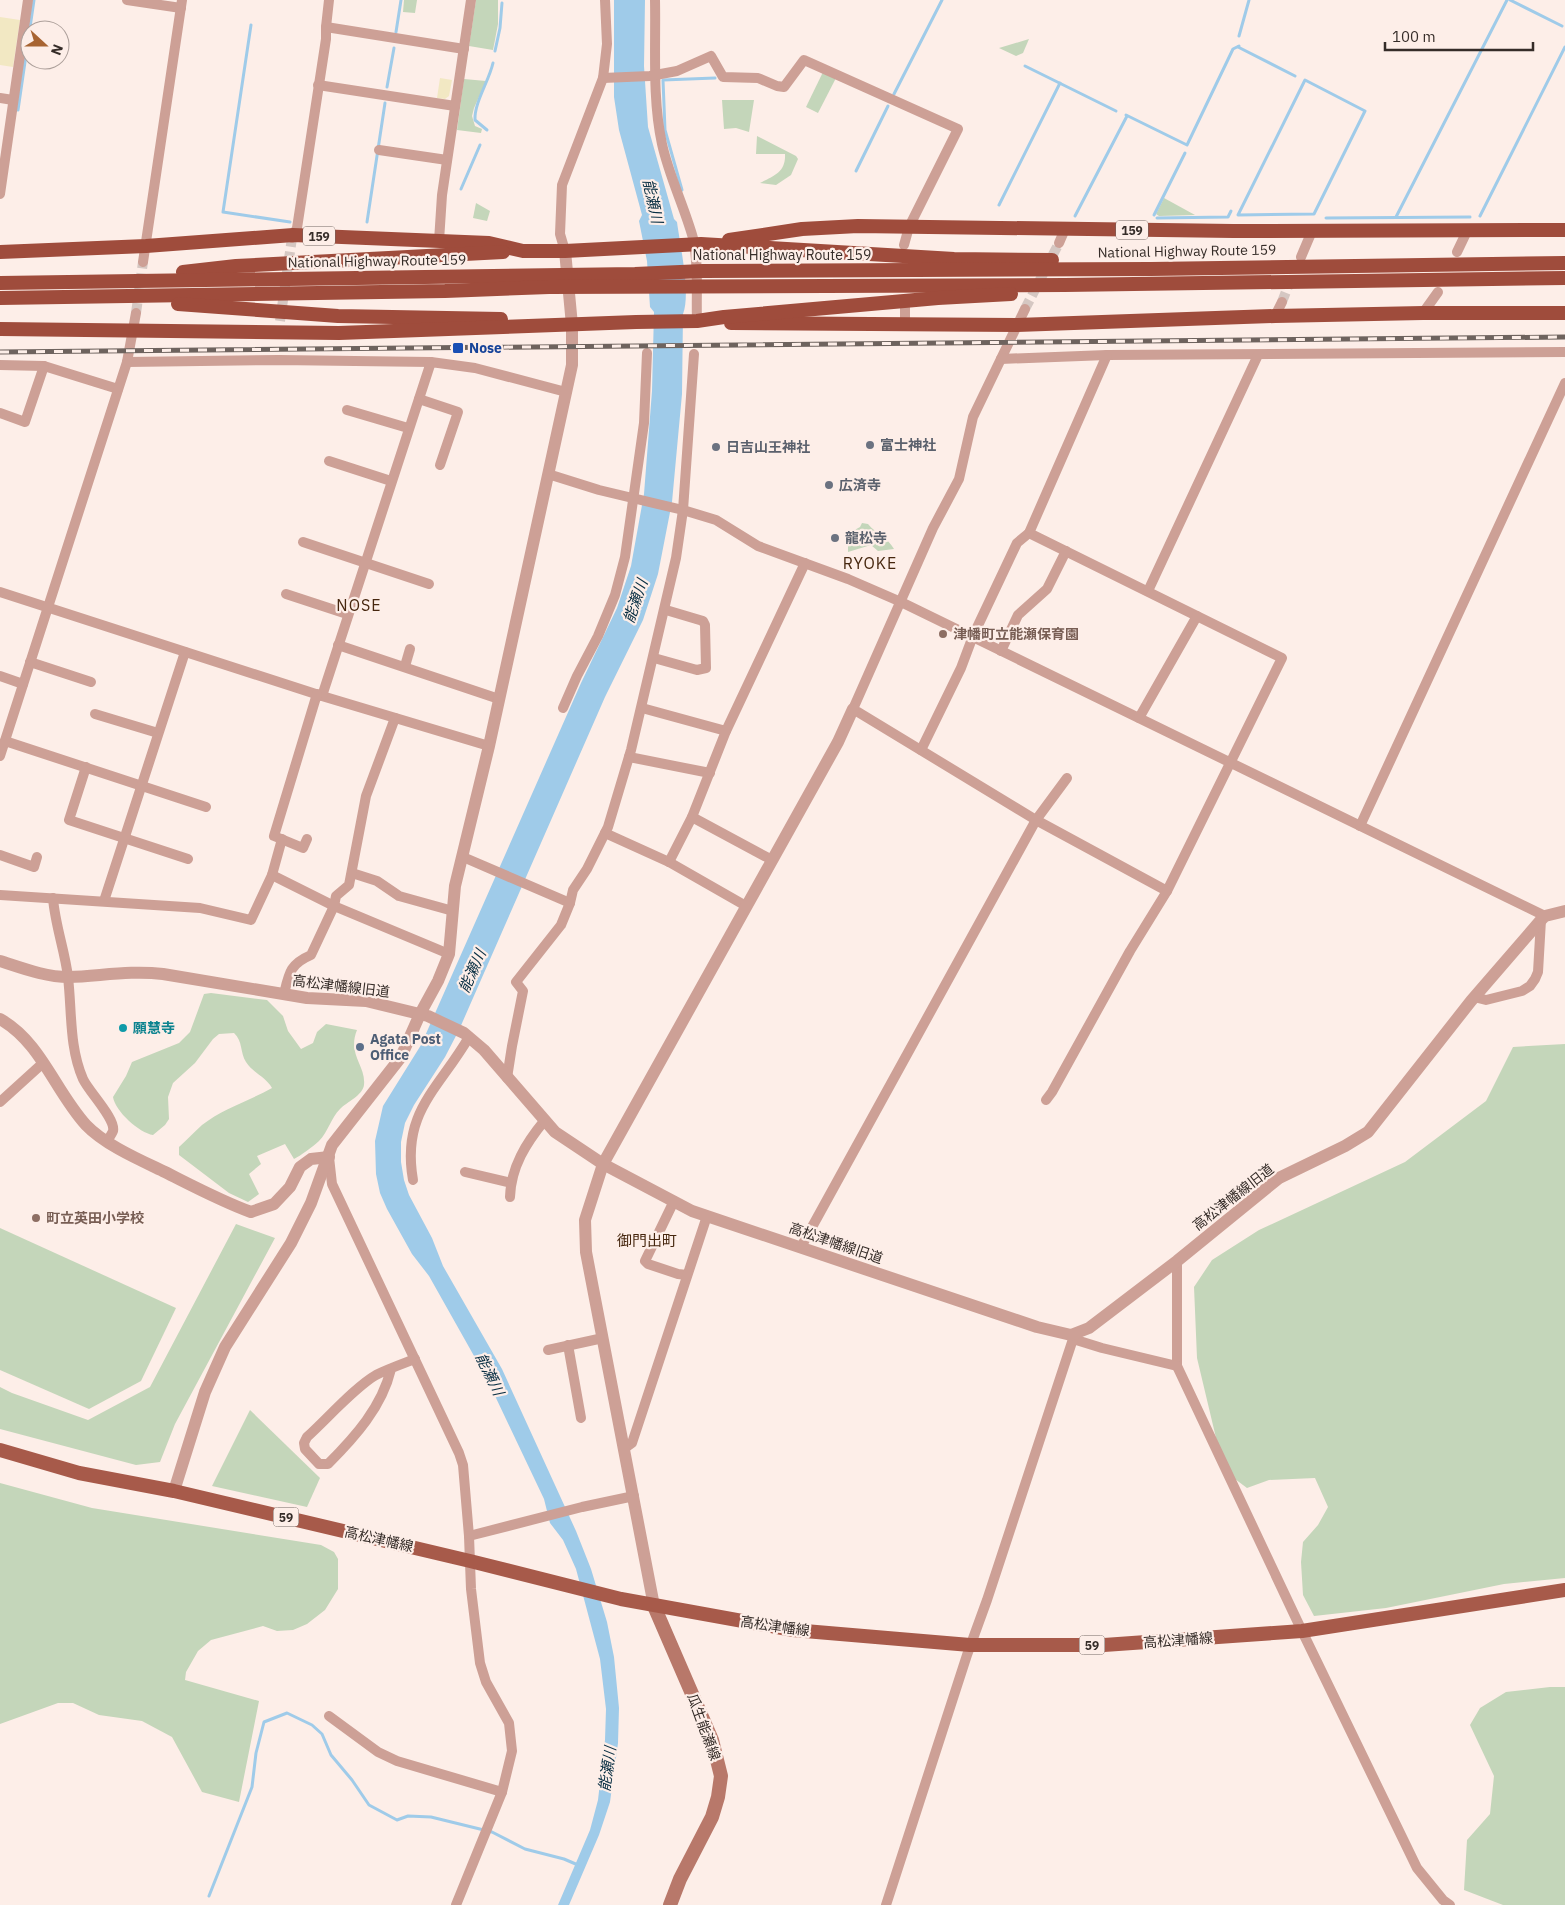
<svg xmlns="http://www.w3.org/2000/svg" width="1565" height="1905" viewBox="0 0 1565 1905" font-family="'IBM Plex Sans','Noto Sans JP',sans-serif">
  <rect width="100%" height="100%" fill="#fdeee8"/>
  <!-- green -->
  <g fill="#c4d6ba">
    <polygon points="404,0 417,0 415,13 403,12"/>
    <polygon points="476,0 498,0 498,24 493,50 469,46"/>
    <polygon points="1029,39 1023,53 1016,56 999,48"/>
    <polygon points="823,72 836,78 818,113 806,107"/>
    <polygon points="464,79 486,81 474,108 472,116 475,126 482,129 481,133 457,130"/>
    <polygon points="722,100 754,100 749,132 736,128 724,129"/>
    <path d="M 757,136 L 796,156 L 798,159 L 791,175 L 776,185 L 760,183 C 774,176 786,172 785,154 L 756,154 Z"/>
    <polygon points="1164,198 1195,215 1159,216 1156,214"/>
    <polygon points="476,203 490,211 487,221 473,218"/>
    <path d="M 862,523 L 868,524 C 876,534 888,538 894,549 L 878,551 L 871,545 L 848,552 L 848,545 L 852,538 L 851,532 L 860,527 Z"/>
    <path d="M 211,993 L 267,1000 L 283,1016 L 288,1031 L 301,1049 L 313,1043 L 317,1032 L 326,1024 L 357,1030 C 347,1055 366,1065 364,1085 C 363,1095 347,1102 340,1109 C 331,1118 328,1132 319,1141 C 314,1146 300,1156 294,1159 L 285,1144 L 257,1156 L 261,1164 L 249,1174 L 259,1194 L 248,1202 L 229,1193 L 179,1155 L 179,1147 C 187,1140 194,1132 202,1125 C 222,1109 249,1101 272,1088 C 266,1077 253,1073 246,1062 C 240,1053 243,1041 234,1033 L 219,1034 L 213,1039 L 195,1063 L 173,1083 L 168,1097 L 169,1119 L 165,1125 L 153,1135 C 139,1133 115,1111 113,1097 L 126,1076 L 132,1062 L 179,1043 L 190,1032 L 204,994 Z"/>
    <polygon points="1565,1044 1565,1578 1504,1584 1386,1608 1314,1616 1303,1595 1301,1562 1303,1542 1318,1525 1328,1507 1315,1478 1269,1480 1247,1488 1235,1479 1217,1442 1197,1358 1194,1287 1212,1260 1259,1230 1405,1162 1486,1101 1513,1047"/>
    <polygon points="236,1224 275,1238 175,1424 160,1462 136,1465 0,1429 0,1387 12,1393 88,1420 150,1387"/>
    <polygon points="0,1228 176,1308 141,1381 89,1409 0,1370"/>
    <polygon points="250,1410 320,1478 307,1507 212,1486"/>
    <polygon points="0,1483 92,1508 321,1545 334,1552 338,1559 338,1589 325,1610 307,1624 293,1630 277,1631 263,1626 211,1640 198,1651 186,1672 185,1680 259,1701 239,1802 202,1792 172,1737 142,1721 99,1715 73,1703 58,1703 0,1724"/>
    <polygon points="1550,1687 1565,1687 1565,1905 1503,1905 1464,1890 1467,1840 1490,1814 1494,1776 1470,1725 1480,1708 1506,1692"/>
  </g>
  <!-- sand -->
  <g fill="#f2e8c3">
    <polygon points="0,17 20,20 13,67 0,65"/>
    <polygon points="440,78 452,80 449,96 445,99 437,98"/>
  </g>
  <!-- water -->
  <path fill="#9fcbe9" d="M 614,0 L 645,0 L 644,66 L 648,127 L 674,219 L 677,222 C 680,245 691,294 683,314 L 682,394 L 672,502 L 658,574 L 643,620 L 605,697 L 459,1030 L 445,1057 L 414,1105 L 405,1123 L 401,1142 L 401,1162 L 404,1180 L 409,1195 L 432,1238 L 443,1266 L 502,1369 L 576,1531 L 591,1569 L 607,1622 L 614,1657 L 619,1708 L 618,1743 L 610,1802 L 599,1835 L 569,1905 L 558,1905 L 590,1830 L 598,1800 L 605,1740 L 606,1709 L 600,1659 L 576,1569 L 563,1540 L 550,1523 L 544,1499 L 487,1379 L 429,1276 L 412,1254 L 387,1209 L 380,1193 L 376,1174 L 375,1141 L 383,1106 L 421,1045 L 581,683 L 617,608 L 631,566 L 644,494 L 652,391 L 654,312 L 650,307 L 647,261 L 639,221 L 642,215 L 619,130 L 614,97 Z"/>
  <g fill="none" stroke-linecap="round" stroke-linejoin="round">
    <!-- stream -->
    <g stroke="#9fcbe9" stroke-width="3">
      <polyline points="1510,0 1562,26"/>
      <polyline points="251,25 223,212 290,222"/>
      <polyline points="396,32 401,0"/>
      <polyline points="1239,36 1249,0"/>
      <polyline points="1238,47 1295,76"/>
      <polyline points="495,51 500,28 502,3"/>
      <polyline points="1025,66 1116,111"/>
      <polygon points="1305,80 1365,111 1314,214 1238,215"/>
      <polyline points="387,87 394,48"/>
      <polyline points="894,94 942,0"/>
      <polyline points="18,110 34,0"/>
      <polyline points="1126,115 1187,145 1233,49 1239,46"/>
      <path d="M 487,130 L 475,120 C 474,103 489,81 493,63"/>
      <polyline points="856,171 888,106"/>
      <polyline points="461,189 480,145"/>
      <polyline points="682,190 665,130 663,80 715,78"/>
      <polyline points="999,205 1060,83"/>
      <polyline points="1154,215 1185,153"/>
      <polyline points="1075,216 1127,116"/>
      <polyline points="1480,216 1565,47"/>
      <polyline points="1396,217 1507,0"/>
      <polyline points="1157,218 1228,217 1231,211"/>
      <polyline points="1326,218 1470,217"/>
      <polyline points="367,222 385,103"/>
      <polyline points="209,1896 252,1787 256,1753 264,1722 287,1713 312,1725 322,1734 331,1755 352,1780 369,1805 397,1820 408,1816 431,1817 492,1832 525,1849 564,1859 578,1865"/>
    </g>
    <!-- minor-tunnel -->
    <g stroke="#d5c7c2" stroke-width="10" stroke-dasharray="10 5" stroke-linecap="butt">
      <polyline points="1282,302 1292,276"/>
      <polyline points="1025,309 1059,243"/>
      <polyline points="136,313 143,262"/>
      <polyline points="280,321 292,238"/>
    </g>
    <!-- minor -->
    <g stroke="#cda096" stroke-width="10">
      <polyline points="127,0 181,8"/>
      <path d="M 655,0 C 656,47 652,98 662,144 C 669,176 684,206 693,238 C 699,263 696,295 697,321"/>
      <polyline points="326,27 464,49"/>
      <polyline points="603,78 650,76 677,71 711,56 723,77 758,78 777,86 784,87 804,60 958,129 909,227 904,245"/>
      <polyline points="318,85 455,106"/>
      <polyline points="0,98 13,100"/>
      <polyline points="379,150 447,160"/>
      <polyline points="0,194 28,0"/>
      <polyline points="292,238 297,228 326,39 326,27 329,0"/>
      <polyline points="439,241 442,195 471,0"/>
      <polyline points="1059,243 1065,229"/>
      <polyline points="565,251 560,234 562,185 603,78 607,44 605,0"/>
      <polyline points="1457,252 1468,229"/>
      <polyline points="1301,257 1312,231"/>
      <polyline points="143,262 182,0"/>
      <polyline points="905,307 905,323"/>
      <polyline points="1025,309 973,417 959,479 933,528 853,709 1036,820 1167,891 1282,658 1029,533 1107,355 1565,352"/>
      <polyline points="1423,313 1438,292"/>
      <polyline points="1275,316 1282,302"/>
      <polyline points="1001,359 1107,355"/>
      <polyline points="127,362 279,360 431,362"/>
      <polyline points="0,365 44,366 118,389"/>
      <polyline points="419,399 458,412 440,465"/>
      <polyline points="347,410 408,428"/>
      <polyline points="0,413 25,422 44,366"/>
      <polyline points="329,461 391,481"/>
      <polyline points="548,474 599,490 683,510 716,520 758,546 848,579 901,602 1545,916"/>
      <polyline points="303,542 429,584"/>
      <polyline points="1148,591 1258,355"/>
      <polyline points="0,592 322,696 489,746"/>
      <polyline points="286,594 347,614"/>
      <polyline points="338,645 499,699"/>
      <polyline points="1001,651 1018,615 1047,589 1066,551"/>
      <polyline points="654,658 697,670 706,668 705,625 703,621 666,610"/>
      <polyline points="30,662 91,682"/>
      <polyline points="405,666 410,649"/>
      <polyline points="0,676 23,684"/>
      <polyline points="322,696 431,362 475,368 566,392"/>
      <polyline points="563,708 577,676 598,636 615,595 625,557 644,423 647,353"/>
      <polyline points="642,708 726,731"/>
      <polyline points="95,714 158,733"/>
      <polyline points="1139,718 1197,616"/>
      <polyline points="5,741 206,807"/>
      <polyline points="921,750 961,668 973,636 1017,543 1029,533"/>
      <polyline points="0,756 127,362 136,313"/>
      <polyline points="629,757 710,773"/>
      <polyline points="86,767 69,820 188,859"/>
      <polyline points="692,817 772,860"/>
      <polyline points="1360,826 1565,383"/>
      <polyline points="605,833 669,862 746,906"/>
      <polyline points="307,839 303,848 274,836 317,694"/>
      <polyline points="0,855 34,867 37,857"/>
      <polyline points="463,857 570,903"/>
      <polyline points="669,862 692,817 726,731 805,563"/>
      <polyline points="352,873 377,881 399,896 453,911"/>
      <polyline points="272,875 334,906 449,954"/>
      <polyline points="0,895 200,908 251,920 272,875 282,839"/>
      <path d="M 53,898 C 55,925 65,951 68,977 C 72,1011 69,1047 83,1079 C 89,1092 116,1119 113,1131 C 112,1134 109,1138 107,1141"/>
      <polyline points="104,901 185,652"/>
      <path d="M 284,994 C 289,973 290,964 311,955 L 334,906 L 336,896 L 349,885 L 366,796 L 395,718"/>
      <polyline points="1474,997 1486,1000 1522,991 1530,986 1535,979 1538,972 1541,920"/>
      <polyline points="507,1078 512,1046 523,991 516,982 561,925 570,903 573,890 587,869 608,827 631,750 676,558 683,510 694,354"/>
      <polyline points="1046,1100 1052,1092 1130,951 1167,891"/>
      <polyline points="0,1102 43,1063"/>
      <polyline points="329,1157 332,1184 459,1453 463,1465 469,1536 471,1589 480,1663 486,1682 509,1723 512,1751 502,1792 456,1905"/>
      <polyline points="465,1172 511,1183"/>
      <path d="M 413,1180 C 401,1112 439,1089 469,1037"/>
      <path d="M 510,1197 C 511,1167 526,1143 545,1120"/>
      <polyline points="674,1201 645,1261 648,1264 678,1274 687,1275"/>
      <polyline points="801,1247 1036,820 1067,778"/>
      <polyline points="1177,1261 1177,1366 1302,1631 1417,1868 1443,1900 1450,1905"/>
      <polyline points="1071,1335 1073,1339 1102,1348 1177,1366"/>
      <polyline points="568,1345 581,1418"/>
      <polyline points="548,1350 603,1338"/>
      <path d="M 391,1369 C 382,1407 355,1437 328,1464 L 319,1464 L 305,1449 L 304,1443 L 307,1437 C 326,1420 355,1387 376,1375 C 388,1369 402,1364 415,1359"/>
      <polyline points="625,1448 632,1443 707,1216"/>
      <polyline points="469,1536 582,1507 634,1496"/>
      <polyline points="329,1716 378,1752 397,1761 502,1792"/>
      <polyline points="886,1905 967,1655 987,1600 1073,1339"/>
    </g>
    <!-- tertiary -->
    <g stroke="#cda096" stroke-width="12">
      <path d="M 0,961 C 22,968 45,977 69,977 C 100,976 131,970 163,974 L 307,998 L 366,1001 L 428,1016 L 464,1033 L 484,1050 L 555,1132 L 603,1164 L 692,1211 L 1037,1327 L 1071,1335 L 1089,1328 L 1177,1261 L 1279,1178 L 1345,1146 L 1368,1132 L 1471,1001 L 1541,920 L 1545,916 L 1565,911"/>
      <path d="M 0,1019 C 41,1042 55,1091 86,1125 C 105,1145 140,1160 165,1172 C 193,1186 221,1201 251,1212 L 274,1204 L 290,1187 L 300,1167 L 311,1159 L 329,1157"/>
      <polyline points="174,1491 205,1392 225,1347 291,1243 311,1203 332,1145 401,1057 420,1014 438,981 449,954 455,886 489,746 572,365 572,325 565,251"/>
      <polyline points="654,1606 586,1252 585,1220 603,1164 838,742 853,709"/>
    </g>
    <!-- secondary -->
    <polyline stroke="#b8786a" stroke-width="14" points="654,1606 712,1740 721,1776 718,1797 712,1817 680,1879 670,1905"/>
    <!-- primary -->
    <polyline stroke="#a75a4a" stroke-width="14" points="0,1450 79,1473 174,1491 470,1561 621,1599 793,1630 970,1645 1104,1645 1302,1631 1565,1590"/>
    <!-- trunk -->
    <g stroke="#9f4c3c" stroke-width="14">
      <polyline points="729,240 802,229 858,226 1233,231 1565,230"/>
      <polyline points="0,252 146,246 293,235 489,243 523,251 565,251 701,244 954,259 1052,260"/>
      <polyline points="183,272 236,266 503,252"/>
      <polyline points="0,283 635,274 703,271 1151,269 1565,263"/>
      <polyline points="0,298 445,291 549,287 1065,285 1565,278"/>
      <polyline points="178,304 338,316 501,319"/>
      <polyline points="731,323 1017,325 1275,316 1423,313 1565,313"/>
      <polyline points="0,329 339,333 636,322 697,321 724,317 938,298 1011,294"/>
    </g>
    <!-- rail casing -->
    <g stroke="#6e635e" stroke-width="5">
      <polyline id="rail" points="0,352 1565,337"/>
    </g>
    <!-- rail -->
    <use href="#rail" stroke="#fdeee8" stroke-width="3" stroke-dasharray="9" stroke-linecap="butt"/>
  </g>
  <!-- markers -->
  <rect fill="#1a4fb4" stroke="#fdeee8" stroke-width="2" x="452" y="342" width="12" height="12" rx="2.5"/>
  <g fill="#6b7280" stroke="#fdeee8" stroke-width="2">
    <circle cx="870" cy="445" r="5"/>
    <circle cx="716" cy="447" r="5"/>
    <circle cx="829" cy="485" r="5"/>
    <circle cx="835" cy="538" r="5"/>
  </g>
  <g fill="#8d6e63" stroke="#fdeee8" stroke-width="2">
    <circle cx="943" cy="634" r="5"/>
    <circle cx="36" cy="1218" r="5"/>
  </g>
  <circle fill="#0f9aa8" stroke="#fdeee8" stroke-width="2" cx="123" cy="1028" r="5"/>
  <circle fill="#5c6f8a" stroke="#fdeee8" stroke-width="2" cx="360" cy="1047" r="5"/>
  <g text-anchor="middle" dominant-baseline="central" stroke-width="4.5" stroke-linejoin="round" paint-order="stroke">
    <!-- shield labels -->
    <g fill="#fdeee8" stroke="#716662" stroke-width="1">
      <rect x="1116" y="220.5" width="32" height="19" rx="4"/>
      <rect x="303" y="226.5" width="32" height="19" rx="4"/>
      <rect x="273.5" y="1507.5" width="25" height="19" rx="4"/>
      <rect x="1079.5" y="1635.5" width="25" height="19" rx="4"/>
    </g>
    <g font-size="12" font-weight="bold" fill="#352c28">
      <text x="1132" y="230">159</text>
      <text x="319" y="236">159</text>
      <text x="286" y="1517">59</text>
      <text x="1092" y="1645">59</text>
    </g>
    <!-- street labels -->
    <g font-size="14" fill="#352c28" stroke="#fdeee8">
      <text transform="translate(1187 251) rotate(-1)">National Highway Route 159</text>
      <text x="782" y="255">National Highway Route 159</text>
      <text transform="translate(377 261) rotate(-1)">National Highway Route 159</text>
      <text transform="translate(341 986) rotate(7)">高松津幡線旧道</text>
      <text transform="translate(1233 1197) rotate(-38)">高松津幡線旧道</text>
      <text transform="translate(836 1243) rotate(19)">高松津幡線旧道</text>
      <text transform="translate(379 1539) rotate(13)">高松津幡線</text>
      <text transform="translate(775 1626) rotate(8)">高松津幡線</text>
      <text transform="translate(1178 1640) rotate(-4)">高松津幡線</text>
      <text transform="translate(704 1727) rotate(70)">瓜生能瀬線</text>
    </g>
    <!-- transit labels -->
    <g font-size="14" font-weight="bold" fill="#164399" stroke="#fdeee8" text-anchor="start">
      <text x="469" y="348">Nose</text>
    </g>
    <!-- worship labels -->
    <g font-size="14" font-weight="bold" fill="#5b616d" stroke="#fdeee8" text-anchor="start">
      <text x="880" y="445">富士神社</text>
      <text x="726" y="447">日吉山王神社</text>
      <text x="839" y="485">広済寺</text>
      <text x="845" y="538">龍松寺</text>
    </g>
    <!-- education labels -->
    <g font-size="14" font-weight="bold" fill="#785e54" stroke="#fdeee8" text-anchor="start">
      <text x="953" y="634">津幡町立能瀬保育園</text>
      <text x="46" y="1218">町立英田小学校</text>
    </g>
    <!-- culture labels -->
    <g font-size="14" font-weight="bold" fill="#0d838f" stroke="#fdeee8" text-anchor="start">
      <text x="133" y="1028">願慧寺</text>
    </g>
    <!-- service labels -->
    <g font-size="14" font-weight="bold" fill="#4e5e75" stroke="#fdeee8" text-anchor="start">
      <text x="370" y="1039">Agata Post<tspan x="370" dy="16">Office</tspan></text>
    </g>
    <!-- water labels -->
    <g font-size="15" font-style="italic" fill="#082e42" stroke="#fdeee8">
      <text transform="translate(653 201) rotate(78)">能瀬川</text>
      <text transform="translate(635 601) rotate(-71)">能瀬川</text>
      <text transform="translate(472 971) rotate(-66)">能瀬川</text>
      <text transform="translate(490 1374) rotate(64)">能瀬川</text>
      <text transform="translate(607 1769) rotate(-82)">能瀬川</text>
    </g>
    <!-- neighbourhood labels -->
    <g font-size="15" fill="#46260e" stroke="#fdeee8">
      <text x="647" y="1240">御門出町</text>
    </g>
    <!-- quarter labels -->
    <g font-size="16" letter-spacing="1" fill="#46260e" stroke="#fdeee8">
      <text x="870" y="563">RYOKE</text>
      <text x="359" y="605">NOSE</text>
    </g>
  </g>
  <!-- north arrow -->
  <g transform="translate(45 45) rotate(111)"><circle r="24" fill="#fdeee8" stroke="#ada09b"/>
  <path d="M0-4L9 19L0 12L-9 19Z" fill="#a76432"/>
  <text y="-8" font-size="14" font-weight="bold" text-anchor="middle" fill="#352c28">N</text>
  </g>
  <!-- scale -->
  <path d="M1385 42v8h148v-8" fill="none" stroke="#352c28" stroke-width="2.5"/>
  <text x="1392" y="42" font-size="15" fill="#352c28" stroke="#fdeee8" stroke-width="4" paint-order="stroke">100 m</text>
</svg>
